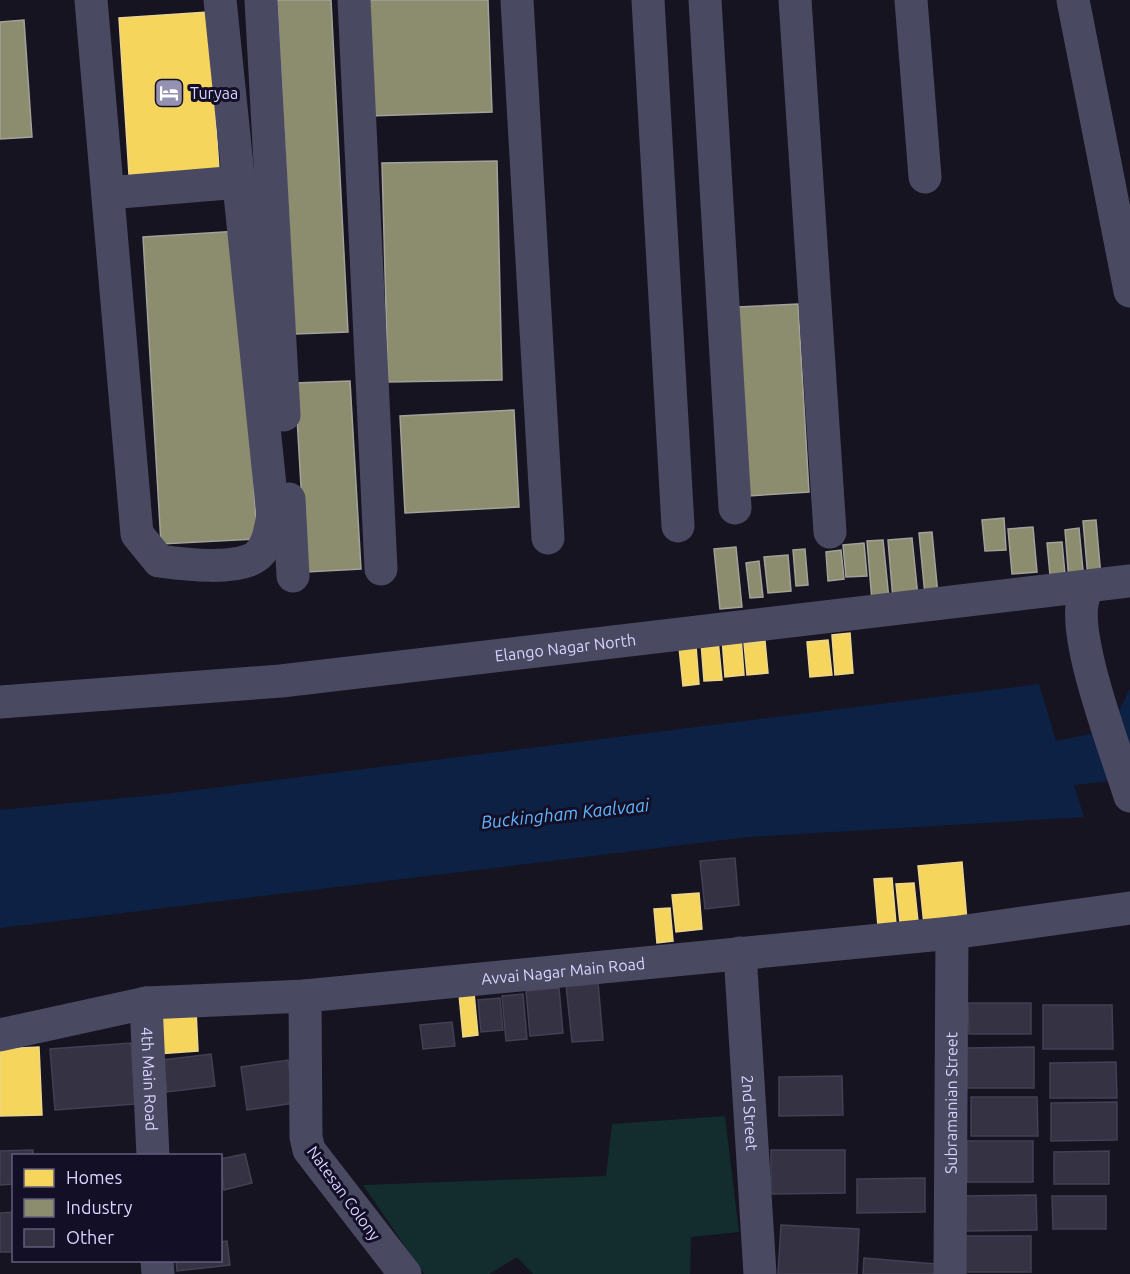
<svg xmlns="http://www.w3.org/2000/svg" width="1130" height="1274" viewBox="0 0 1130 1274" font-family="Ubuntu,sans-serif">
  <rect width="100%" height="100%" fill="#161421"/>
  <!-- green -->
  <polygon fill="#132c2d" points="725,1116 739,1232 691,1237 690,1274 533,1274 517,1257 489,1274 424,1274 363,1185 606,1176 612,1124"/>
  <!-- water -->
  <polygon fill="#0d2144" points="1039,684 1056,741 1109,730 1130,689 1130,784 1121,780 1074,785 1084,817 748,837 0,928 0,810 165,794"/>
  <!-- homes -->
  <g fill="#f6d55c" stroke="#edd58d" stroke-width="1.5">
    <polygon points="208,12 219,169 129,175 119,18"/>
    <polygon points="850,633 853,673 835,675 832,635"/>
    <polygon points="741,637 744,675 725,677 722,638"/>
    <polygon points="718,640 722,680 704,681 701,642"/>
    <polygon points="828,640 832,675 810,677 807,642"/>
    <polygon points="765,641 768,673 747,675 744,643"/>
    <polygon points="696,646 699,684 683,686 679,647"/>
    <polygon points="962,862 967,921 924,925 918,866"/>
    <polygon points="892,878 896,924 878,926 874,879"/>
    <polygon points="914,883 919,931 901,933 896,884"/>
    <polygon points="699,893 702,929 676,932 672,895"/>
    <polygon points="670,908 673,941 657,943 654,909"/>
    <polygon points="474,993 478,1035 463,1037 459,994"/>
    <polygon points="196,1010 198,1051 157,1054 154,1012"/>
    <polygon points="39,1047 42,1115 0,1116 0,1049"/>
  </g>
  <!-- industry -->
  <g fill="#8c8c6e" stroke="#a3a29a" stroke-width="1.5">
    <polygon points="277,0 331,0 348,332 295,334"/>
    <polygon points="365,0 488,0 492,112 369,116"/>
    <polygon points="24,20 32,137 0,139 0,22"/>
    <polygon points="497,161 502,380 388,382 382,163"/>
    <polygon points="239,231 257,539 161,544 143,237"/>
    <polygon points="798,304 809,492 748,496 738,307"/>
    <polygon points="350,381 361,569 306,572 295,383"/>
    <polygon points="514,410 519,507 405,513 400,416"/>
    <polygon points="1004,518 1006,550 985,551 982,520"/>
    <polygon points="1096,520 1101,577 1088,578 1083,521"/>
    <polygon points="1033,527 1037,572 1012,574 1008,529"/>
    <polygon points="1079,528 1084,581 1069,582 1065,530"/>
    <polygon points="932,532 938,595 925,595 919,533"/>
    <polygon points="912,538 918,597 893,600 888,540"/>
    <polygon points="883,540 889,599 872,601 867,541"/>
    <polygon points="1062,542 1066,585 1051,586 1047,543"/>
    <polygon points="864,543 867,576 846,577 843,545"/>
    <polygon points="736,547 742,607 720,609 714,549"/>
    <polygon points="805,549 808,585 796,586 793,550"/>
    <polygon points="841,550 844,579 828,581 826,552"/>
    <polygon points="788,555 791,591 768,593 764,557"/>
    <polygon points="759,561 763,597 750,598 746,563"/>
  </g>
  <!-- building -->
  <g fill="#343243" stroke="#433f54" stroke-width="1.5">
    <polygon points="735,858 739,905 705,909 700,861"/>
    <polygon points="598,982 603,1040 572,1042 566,985"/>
    <polygon points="559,988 563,1033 530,1036 526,991"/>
    <polygon points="523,994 527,1039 506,1041 502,996"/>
    <polygon points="500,998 503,1030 481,1032 478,1000"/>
    <polygon points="968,1003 1031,1003 1031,1034 969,1034"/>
    <polygon points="1043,1005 1112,1005 1113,1049 1043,1049"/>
    <polygon points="452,1022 455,1046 423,1049 420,1025"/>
    <polygon points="131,1043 135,1104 55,1110 50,1049"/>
    <polygon points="1034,1047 1034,1088 967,1088 966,1048"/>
    <polygon points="211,1054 215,1086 167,1092 163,1060"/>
    <polygon points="288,1060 294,1103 247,1110 241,1067"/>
    <polygon points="1116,1062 1117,1098 1050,1098 1050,1063"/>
    <polygon points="842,1076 843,1115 779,1116 779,1077"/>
    <polygon points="971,1097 1037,1097 1038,1136 971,1136"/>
    <polygon points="1117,1102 1117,1140 1051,1141 1051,1103"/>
    <rect x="967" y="1141" width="66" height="41"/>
    <polygon points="33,1150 33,1156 14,1156 14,1184 0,1185 0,1151"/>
    <polygon points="771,1150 845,1150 845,1193 771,1194"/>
    <polygon points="1109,1151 1109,1184 1054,1184 1054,1152"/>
    <polygon points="245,1154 252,1183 224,1190 220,1159"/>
    <polygon points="925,1178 925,1212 857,1213 857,1179"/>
    <polygon points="1036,1195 1037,1230 964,1231 964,1196"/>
    <polygon points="1052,1196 1106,1196 1106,1229 1053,1229"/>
    <polygon points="14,1212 14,1252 0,1252 0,1213"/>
    <polygon points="781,1225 859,1229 857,1274 778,1274"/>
    <polygon points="963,1236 1031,1236 1031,1272 964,1272"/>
    <polygon points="227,1241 230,1265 177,1271 176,1260 220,1260 220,1242"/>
    <polygon points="864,1258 936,1264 936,1274 863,1274"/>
  </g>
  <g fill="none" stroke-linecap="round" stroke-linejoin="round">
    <!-- minor -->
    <g stroke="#4a4962" stroke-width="33">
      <path d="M 91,0 L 137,534 L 159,561 C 181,564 242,572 259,554 C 269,543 270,530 273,515 L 220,0"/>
      <polyline points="261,0 284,415"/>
      <polyline points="354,0 381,569"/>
      <polyline points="517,0 548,538"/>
      <polyline points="648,0 678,526"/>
      <polyline points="705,0 735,508"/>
      <polyline points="795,0 830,532"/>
      <polyline points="911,0 925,177"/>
      <polyline points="1073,0 1130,291"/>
      <polyline points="108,193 239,182"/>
      <polyline points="289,499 293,576"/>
      <path d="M 1092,586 C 1089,589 1085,592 1084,596 C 1070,634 1117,754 1130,796"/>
      <path id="s1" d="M 0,702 L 281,681 L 1130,581"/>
      <path id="s2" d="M 740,953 L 760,1274"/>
      <polyline points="305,996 306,1137 309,1150 405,1274"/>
      <path id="s3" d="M 146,1003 L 153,1156"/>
      <path id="s4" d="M 0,1035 L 146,1003 L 305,996 L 952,933 L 1130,908"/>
      <polyline points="157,1260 158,1274"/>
      <path id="s5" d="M 950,1274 L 952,933"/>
    </g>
  </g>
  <!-- icons -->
  <defs>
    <g id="hotel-square" transform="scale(1.5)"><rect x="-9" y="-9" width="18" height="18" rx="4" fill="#9591b1" stroke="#130f26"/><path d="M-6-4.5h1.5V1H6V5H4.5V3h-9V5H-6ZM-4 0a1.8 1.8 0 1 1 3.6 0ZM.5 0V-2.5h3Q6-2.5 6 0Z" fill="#fff"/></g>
  </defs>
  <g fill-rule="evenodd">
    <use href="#hotel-square" x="169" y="93"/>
  </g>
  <g text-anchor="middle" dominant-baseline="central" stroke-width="6" stroke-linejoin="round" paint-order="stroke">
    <!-- poi labels -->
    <g font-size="16" fill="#d9d4ff" stroke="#130f26" text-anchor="start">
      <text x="190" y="93">Turyaa</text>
    </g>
    <!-- street labels -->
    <g font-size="16" fill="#d9d4ff" stroke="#130f26">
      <text stroke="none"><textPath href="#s1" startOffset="568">Elango Nagar North</textPath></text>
      <text stroke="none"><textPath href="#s4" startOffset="568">Avvai Nagar Main Road</textPath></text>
      <text stroke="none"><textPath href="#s3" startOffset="76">4th Main Road</textPath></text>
      <text stroke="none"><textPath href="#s5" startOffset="171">Subramanian Street</textPath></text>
      <text stroke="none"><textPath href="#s2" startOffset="160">2nd Street</textPath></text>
      <text transform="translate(344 1193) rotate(54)">Natesan Colony</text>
    </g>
    <!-- water labels -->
    <g font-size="18" font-style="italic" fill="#62b6ff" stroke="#130f26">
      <text transform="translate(565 813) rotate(-6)">Buckingham Kaalvaai</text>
    </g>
  </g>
  <!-- legend -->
  <rect x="12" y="1154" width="210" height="108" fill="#130f26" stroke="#625e7d" stroke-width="1.5"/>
  <rect x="24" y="1169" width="30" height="18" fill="#f6d55c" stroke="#625e7d" stroke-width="1.5"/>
  <text x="66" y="1184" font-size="18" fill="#d9d4ff">Homes</text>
  <rect x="24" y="1199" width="30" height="18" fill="#8c8c6e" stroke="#625e7d" stroke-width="1.5"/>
  <text x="66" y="1214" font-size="18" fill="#d9d4ff">Industry</text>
  <rect x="24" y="1229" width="30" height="18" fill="#343243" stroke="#625e7d" stroke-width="1.5"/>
  <text x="66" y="1244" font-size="18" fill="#d9d4ff">Other</text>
</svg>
